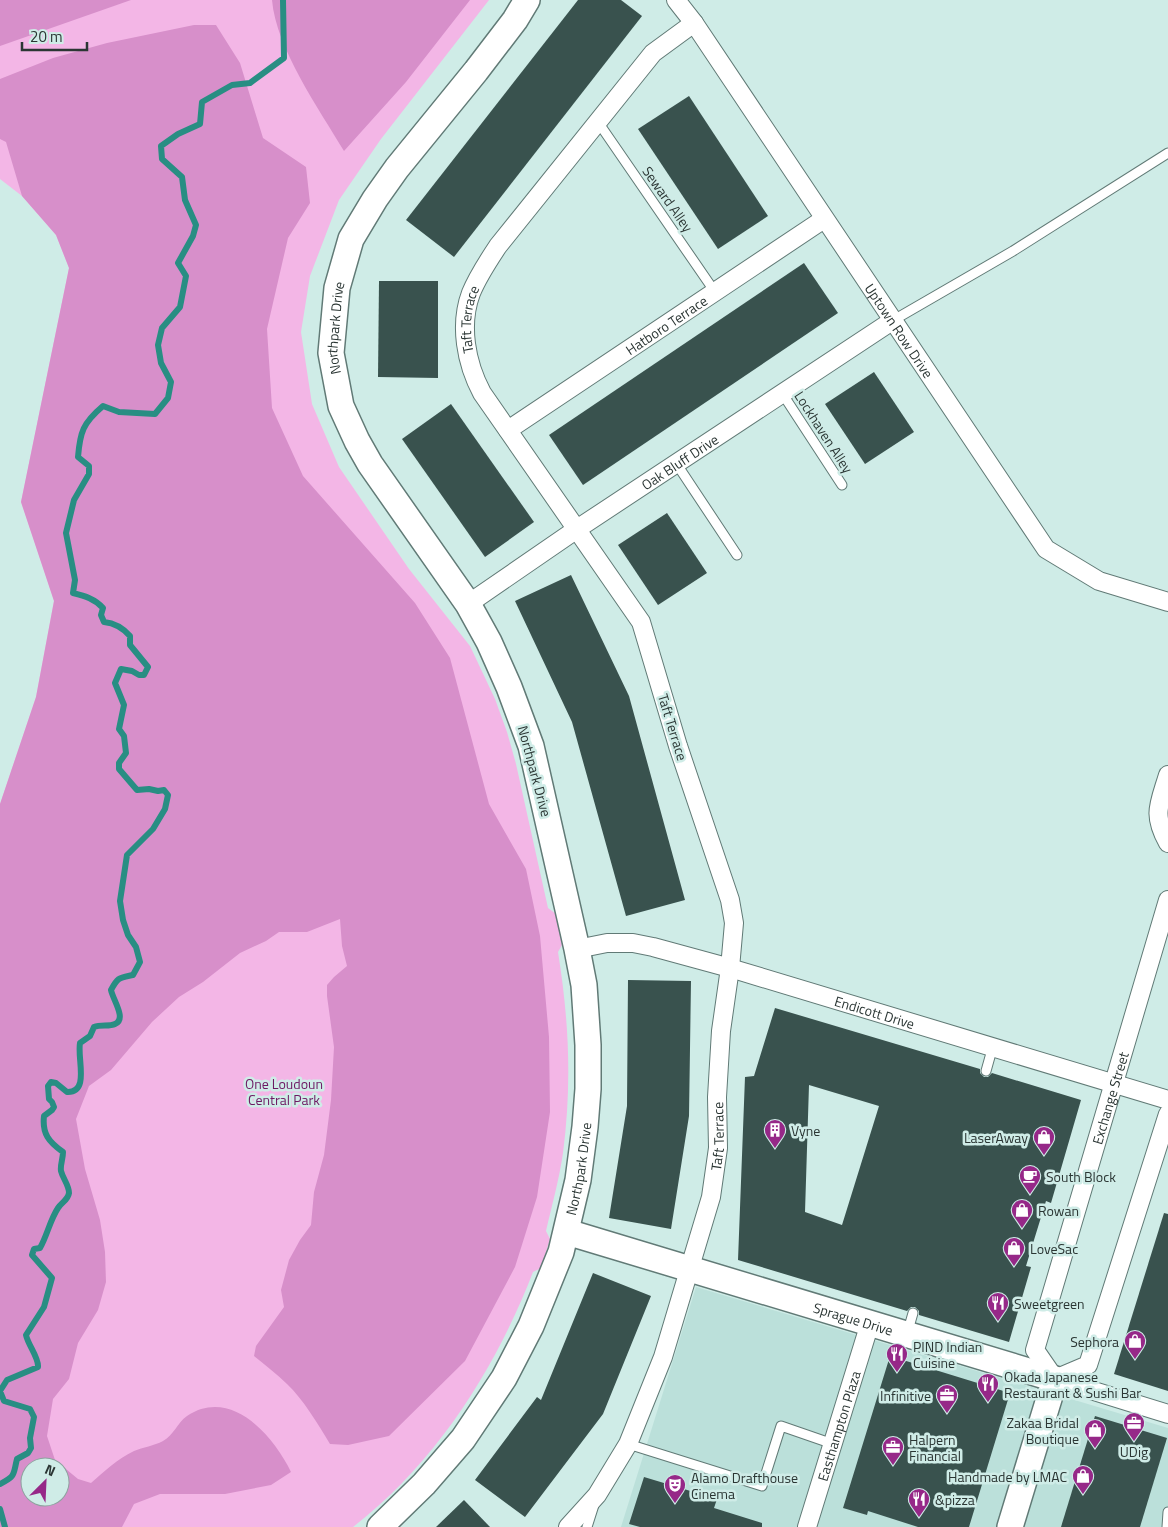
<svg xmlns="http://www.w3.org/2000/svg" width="1168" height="1527" viewBox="0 0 1168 1527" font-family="'Titillium Web',sans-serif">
  <rect width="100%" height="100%" fill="#cfece7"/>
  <!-- built -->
  <polygon fill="#bbe0da" points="696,1287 1168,1428 1168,1527 621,1527"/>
  <!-- green -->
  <path fill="#f3b6e6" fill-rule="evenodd" d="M 0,0 L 489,0 L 381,139 L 339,200 L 310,276 L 301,332 L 312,404 L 339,467 L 409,569 L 470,646 L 495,699 L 507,732 L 516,764 L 548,908 L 556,914 L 562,945 L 558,952 C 569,1020 572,1084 563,1153 C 559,1180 552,1205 546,1231 L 550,1239 L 541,1268 L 533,1272 C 496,1368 436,1463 353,1527 L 0,1527 L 0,804 L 36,697 L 54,601 L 21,502 L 69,268 L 56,235 L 22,196 L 0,179 ZM 30,1467 L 60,1467 L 60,1497 L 30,1497 Z"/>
  <!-- forest -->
  <g fill="#d78fca" fill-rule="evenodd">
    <polygon points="0,0 131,0 0,46"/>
    <path d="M 272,0 L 470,0 L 406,82 L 344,151 C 319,109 276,48 272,0 Z"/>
    <path d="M 194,25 L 216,25 L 240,63 L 263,138 L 306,167 L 310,203 L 288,238 L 267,329 L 272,408 L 303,476 L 415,603 L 450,658 L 489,804 L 526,869 L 540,936 L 549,1037 L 550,1112 L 537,1197 L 515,1267 L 465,1361 L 389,1436 L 348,1445 L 330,1444 C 318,1424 303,1399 287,1384 C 277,1374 265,1365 254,1356 L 256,1346 L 284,1307 L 281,1290 L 289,1260 L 300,1240 L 311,1225 L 314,1192 L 324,1155 L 331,1100 L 334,1047 L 327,996 L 327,985 L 334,977 L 347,966 L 342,946 L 340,919 L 307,932 L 279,932 L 266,941 L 240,953 L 203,982 L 179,997 L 152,1022 L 111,1070 L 89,1086 L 76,1119 L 85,1169 L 100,1220 L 105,1252 L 106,1282 L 98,1310 L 78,1343 L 69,1379 L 53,1399 L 47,1436 L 55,1460 L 78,1479 L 91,1483 C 105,1471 117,1459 134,1451 C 143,1447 154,1446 163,1441 C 174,1435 177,1423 187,1416 C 231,1387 273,1435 291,1472 L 271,1485 L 225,1494 L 160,1494 L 134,1504 L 122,1527 L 0,1527 L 0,804 L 36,697 L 54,601 L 21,502 L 69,268 L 56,235 L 22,196 L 6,142 L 0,139 L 0,79 L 53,58 L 107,43 ZM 30,1467 L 60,1467 L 60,1497 L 30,1497 Z"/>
  </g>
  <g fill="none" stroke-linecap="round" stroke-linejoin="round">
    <!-- stream -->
    <g stroke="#288e83" stroke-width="6">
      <path d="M 0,1484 C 16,1476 13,1475 17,1459 L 28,1453 L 31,1448 L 30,1438 L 34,1417 L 30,1409 L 4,1401 L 0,1391 L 7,1380 L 38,1367 C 39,1358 28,1345 26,1335 L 44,1307 L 52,1278 L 32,1255 L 34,1249 L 40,1248 C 47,1236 50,1220 58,1208 C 62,1202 68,1200 69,1193 C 69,1185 63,1179 61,1171 C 60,1165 63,1159 63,1152 C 49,1142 42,1134 44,1116 L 52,1110 L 54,1107 L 52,1102 L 49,1099 L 48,1086 L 51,1082 L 56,1083 L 67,1092 C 90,1093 77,1059 80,1043 L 90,1036 L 94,1027 C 101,1024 109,1027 115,1024 C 127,1019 113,1000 111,990 C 118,977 119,978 133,975 L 140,962 L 136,947 L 128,935 L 123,920 L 120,901 L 127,855 L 153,829 L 165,809 L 168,795 L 164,790 L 158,791 L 149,789 L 137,790 L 119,769 L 119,763 L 126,753 L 124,736 L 119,729 L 124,705 L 115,683 L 121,669 L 132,671 L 139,675 L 144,675 L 148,667 L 130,645 L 130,636 C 123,628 114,623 104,622 L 101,615 L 103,608 C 95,599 85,596 73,593 L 75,580 L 66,533 L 74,500 L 89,474 L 89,466 L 78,457 C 80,432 83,423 103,406 L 119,412 L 155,414 L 168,398 L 171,382 L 161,363 L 158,345 L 162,328 L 180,307 L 186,276 L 178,263 L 193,236 L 196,225 L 185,200 L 182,177 L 162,159 L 161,146 L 178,134 L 200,124 L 202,102 L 232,85 L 250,83 L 284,58 L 283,0"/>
      <polyline points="0,1509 5,1527"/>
    </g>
  </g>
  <!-- building -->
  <g fill="#39524e" fill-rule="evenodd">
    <polygon points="578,0 621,0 642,16 454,257 406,220"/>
    <polygon points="689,96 768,216 718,249 638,129"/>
    <polygon points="804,263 838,313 583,485 549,435"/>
    <polygon points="379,281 438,281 438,378 378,377"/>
    <polygon points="874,372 914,432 865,464 825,404"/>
    <polygon points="451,404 534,522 485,557 402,439"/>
    <polygon points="667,513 707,573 658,605 618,545"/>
    <polygon points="571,575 629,696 685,900 626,916 572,722 515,601"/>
    <polygon points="628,980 691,981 689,1116 671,1229 609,1218 627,1106"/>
    <path d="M 775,1008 L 980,1069 L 980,1073 L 984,1077 L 988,1077 L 992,1073 L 1081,1100 L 1051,1203 L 1046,1201 L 1026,1266 L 1031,1267 L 1009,1342 L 919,1315 L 919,1311 L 915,1307 L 911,1307 L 907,1311 L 738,1260 L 745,1077 L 754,1076 ZM 809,1085 L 879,1106 L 842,1225 L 805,1212 Z"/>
    <polygon points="1164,1213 1168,1214 1168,1391 1114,1374"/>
    <polygon points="593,1273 651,1296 603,1414 525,1517 475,1480 537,1397 541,1400"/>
    <polygon points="890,1356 1010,1393 969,1527 918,1527 868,1511 867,1515 843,1508"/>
    <polygon points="1095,1416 1167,1438 1140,1527 1061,1527"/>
    <polygon points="644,1477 717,1499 714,1508 762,1523 762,1527 640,1527 629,1524"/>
    <polygon points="464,1500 490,1527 436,1527"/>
  </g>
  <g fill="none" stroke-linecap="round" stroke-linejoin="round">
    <!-- lane casing -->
    <g stroke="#617a76" stroke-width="11">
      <g id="lane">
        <polyline points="598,122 715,292"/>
        <polyline points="892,321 1013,251 1168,153"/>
        <polyline points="782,393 842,485"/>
        <polyline points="676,463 737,555"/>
        <polyline points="986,1071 993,1046"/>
        <polyline points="907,1334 913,1313"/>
        <polyline points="628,1444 762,1486 781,1426 833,1444"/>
        <polyline points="587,1527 594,1505"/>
        <polyline points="1167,1527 1168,1512"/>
      </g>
    </g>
    <!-- street casing -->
    <g stroke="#617a76" stroke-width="20">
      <g id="street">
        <path id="s1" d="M 676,0 L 694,23 L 1046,549 L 1099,581 L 1168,602"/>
        <path id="s2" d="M 508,430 L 824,219"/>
        <path id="s3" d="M 468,604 L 577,529 L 892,321"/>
        <path d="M 1168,775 C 1159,805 1152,814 1168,843"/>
        <path id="s4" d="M 577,949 L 607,943 L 633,943 L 653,947 L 730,968 L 1168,1100"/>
        <path id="s5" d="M 1055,1379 L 1035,1350 L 1168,900"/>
        <polyline points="1055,1379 1088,1365 1168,1114"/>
        <polyline points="1055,1379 1168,1414"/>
        <path id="s6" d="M 568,1527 L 597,1495 L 628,1444 L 663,1357 L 711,1197 L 718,1148 L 717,1097 L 721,1031 L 730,968 L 734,923 L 730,900 L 678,746 L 641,622 L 482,393 C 466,363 459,325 471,293 C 478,276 488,261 498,246 L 653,53 L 694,23"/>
        <path id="s7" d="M 807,1527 L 870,1323"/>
      </g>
    </g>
    <!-- secondary casing -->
    <g stroke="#617a76" stroke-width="28">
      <g id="secondary">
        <path id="s8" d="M 567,1232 L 1055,1379 L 1010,1527"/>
        <path id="s9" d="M 380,1527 L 424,1484 L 463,1439 L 504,1378 L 531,1326 L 561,1252 L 578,1180 L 585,1127 L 588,1089 L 588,1045 L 584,985 L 577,949 L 531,746 L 509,687 L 489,642 L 468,604 L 370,464 L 357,441 L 341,406 L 331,353 L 337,288 L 351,239 L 375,199 L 397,168 L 476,71 L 515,20 L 527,0"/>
      </g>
    </g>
    <!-- lane -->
    <use href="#lane" stroke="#fff" stroke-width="9"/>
    <!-- street -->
    <use href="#street" stroke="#fff" stroke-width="18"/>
    <!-- secondary -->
    <use href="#secondary" stroke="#fff" stroke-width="25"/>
  </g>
  <!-- icons -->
  <defs>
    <g id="building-pin" transform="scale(1.125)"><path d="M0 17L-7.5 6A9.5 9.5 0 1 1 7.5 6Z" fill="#962888" stroke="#cfece7"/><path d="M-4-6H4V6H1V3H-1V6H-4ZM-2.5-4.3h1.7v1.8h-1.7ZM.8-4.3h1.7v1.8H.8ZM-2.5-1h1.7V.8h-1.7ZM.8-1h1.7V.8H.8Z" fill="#fff"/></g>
    <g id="shop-pin" transform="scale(1.125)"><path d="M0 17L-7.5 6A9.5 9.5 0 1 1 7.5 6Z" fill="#962888" stroke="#cfece7"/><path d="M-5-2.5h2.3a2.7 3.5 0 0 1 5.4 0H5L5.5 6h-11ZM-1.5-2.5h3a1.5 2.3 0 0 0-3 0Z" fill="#fff"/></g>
    <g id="cafe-pin" transform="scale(1.125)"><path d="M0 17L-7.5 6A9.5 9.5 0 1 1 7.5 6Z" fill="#962888" stroke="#cfece7"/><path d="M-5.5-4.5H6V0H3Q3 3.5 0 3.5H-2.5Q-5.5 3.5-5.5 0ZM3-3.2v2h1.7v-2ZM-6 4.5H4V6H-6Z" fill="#fff"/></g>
    <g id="restaurant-pin" transform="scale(1.125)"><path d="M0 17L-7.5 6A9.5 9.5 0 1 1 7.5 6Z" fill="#962888" stroke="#cfece7"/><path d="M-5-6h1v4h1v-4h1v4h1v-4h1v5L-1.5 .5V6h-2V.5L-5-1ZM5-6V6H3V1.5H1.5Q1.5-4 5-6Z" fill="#fff"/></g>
    <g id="office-pin" transform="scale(1.125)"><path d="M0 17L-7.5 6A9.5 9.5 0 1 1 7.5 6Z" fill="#962888" stroke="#cfece7"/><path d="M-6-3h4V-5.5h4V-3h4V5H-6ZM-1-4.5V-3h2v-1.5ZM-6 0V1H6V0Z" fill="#fff"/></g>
    <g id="theatre-pin" transform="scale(1.125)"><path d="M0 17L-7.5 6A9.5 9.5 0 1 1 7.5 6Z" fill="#962888" stroke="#cfece7"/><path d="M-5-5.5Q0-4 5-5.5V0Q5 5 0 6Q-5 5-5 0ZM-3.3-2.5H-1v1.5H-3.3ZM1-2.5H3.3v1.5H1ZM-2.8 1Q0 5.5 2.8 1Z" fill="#fff"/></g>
  </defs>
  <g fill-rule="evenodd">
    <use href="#building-pin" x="775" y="1130"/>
    <use href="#shop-pin" x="1044" y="1137"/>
    <use href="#cafe-pin" x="1030" y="1176"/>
    <use href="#shop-pin" x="1022" y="1210"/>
    <use href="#shop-pin" x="1014" y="1248"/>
    <use href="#restaurant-pin" x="998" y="1303"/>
    <use href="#shop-pin" x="1135" y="1341"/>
    <use href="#restaurant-pin" x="897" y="1354"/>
    <use href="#restaurant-pin" x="988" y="1384"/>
    <use href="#office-pin" x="947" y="1395"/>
    <use href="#office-pin" x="1134" y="1423"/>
    <use href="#shop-pin" x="1095" y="1430"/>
    <use href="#office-pin" x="893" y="1447"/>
    <use href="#shop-pin" x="1083" y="1476"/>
    <use href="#theatre-pin" x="675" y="1485"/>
    <use href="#restaurant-pin" x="919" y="1499"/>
  </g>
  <g text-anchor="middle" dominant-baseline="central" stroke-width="5" stroke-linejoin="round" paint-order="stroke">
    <!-- street labels -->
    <g font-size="14" fill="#2b3634" stroke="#cfece7">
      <text transform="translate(668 199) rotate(55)">Seward Alley</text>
      <text stroke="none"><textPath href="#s6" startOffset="1310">Taft Terrace</textPath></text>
      <text stroke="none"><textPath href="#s2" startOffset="190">Hatboro Terrace</textPath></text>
      <text stroke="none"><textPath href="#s9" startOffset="1318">Northpark Drive</textPath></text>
      <text stroke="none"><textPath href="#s1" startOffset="399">Uptown Row Drive</textPath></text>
      <text transform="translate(824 432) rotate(57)">Lockhaven Alley</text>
      <text stroke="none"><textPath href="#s3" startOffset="255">Oak Bluff Drive</textPath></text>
      <text transform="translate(673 727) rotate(73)">Taft Terrace</text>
      <text transform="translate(535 771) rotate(75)">Northpark Drive</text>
      <text stroke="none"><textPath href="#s4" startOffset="308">Endicott Drive</textPath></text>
      <text stroke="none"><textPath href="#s5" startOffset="298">Exchange Street</textPath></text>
      <text stroke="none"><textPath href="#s6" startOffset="425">Taft Terrace</textPath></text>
      <text stroke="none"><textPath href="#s9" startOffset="418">Northpark Drive</textPath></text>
      <text stroke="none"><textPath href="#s8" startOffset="299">Sprague Drive</textPath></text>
      <text stroke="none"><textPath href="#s7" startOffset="106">Easthampton Plaza</textPath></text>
    </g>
    <!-- park labels -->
    <g font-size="14" fill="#6d1963" stroke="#cfece7">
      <text x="284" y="1083">One Loudoun<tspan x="284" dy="16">Central Park</tspan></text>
    </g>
    <!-- poi labels -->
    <g font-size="14" fill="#2b3634" stroke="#cfece7" text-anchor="start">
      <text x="791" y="1130">Vyne</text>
      <text x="1028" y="1137" text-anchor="end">LaserAway</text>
      <text x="1046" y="1176">South Block</text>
      <text x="1038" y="1210">Rowan</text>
      <text x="1030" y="1248">LoveSac</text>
      <text x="1014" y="1303">Sweetgreen</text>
      <text x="1119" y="1341" text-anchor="end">Sephora</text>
      <text x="913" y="1346">PIND Indian<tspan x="913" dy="16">Cuisine</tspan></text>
      <text x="1004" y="1376">Okada Japanese<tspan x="1004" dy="16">Restaurant &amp; Sushi Bar</tspan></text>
      <text x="931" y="1395" text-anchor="end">Infinitive</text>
      <text x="1079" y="1422" text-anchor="end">Zakaa Bridal<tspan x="1079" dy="16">Boutique</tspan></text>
      <text x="909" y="1439">Halpern<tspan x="909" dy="16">Financial</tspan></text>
      <text x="1134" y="1451" text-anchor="middle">UDig</text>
      <text x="1067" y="1476" text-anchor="end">Handmade by LMAC</text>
      <text x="691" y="1477">Alamo Drafthouse<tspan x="691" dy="16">Cinema</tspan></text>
      <text x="935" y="1499">&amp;pizza</text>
    </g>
  </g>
  <!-- north arrow -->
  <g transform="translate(45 1482) rotate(24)"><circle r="24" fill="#cfece7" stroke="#8da39f"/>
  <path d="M0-4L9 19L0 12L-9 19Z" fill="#962888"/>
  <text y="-8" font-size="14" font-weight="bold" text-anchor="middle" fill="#2b3634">N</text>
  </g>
  <!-- scale -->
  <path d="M22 42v8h65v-8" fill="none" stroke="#2b3634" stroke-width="2.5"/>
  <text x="30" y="42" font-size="15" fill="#2b3634" stroke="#cfece7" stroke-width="4" paint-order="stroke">20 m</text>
</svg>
